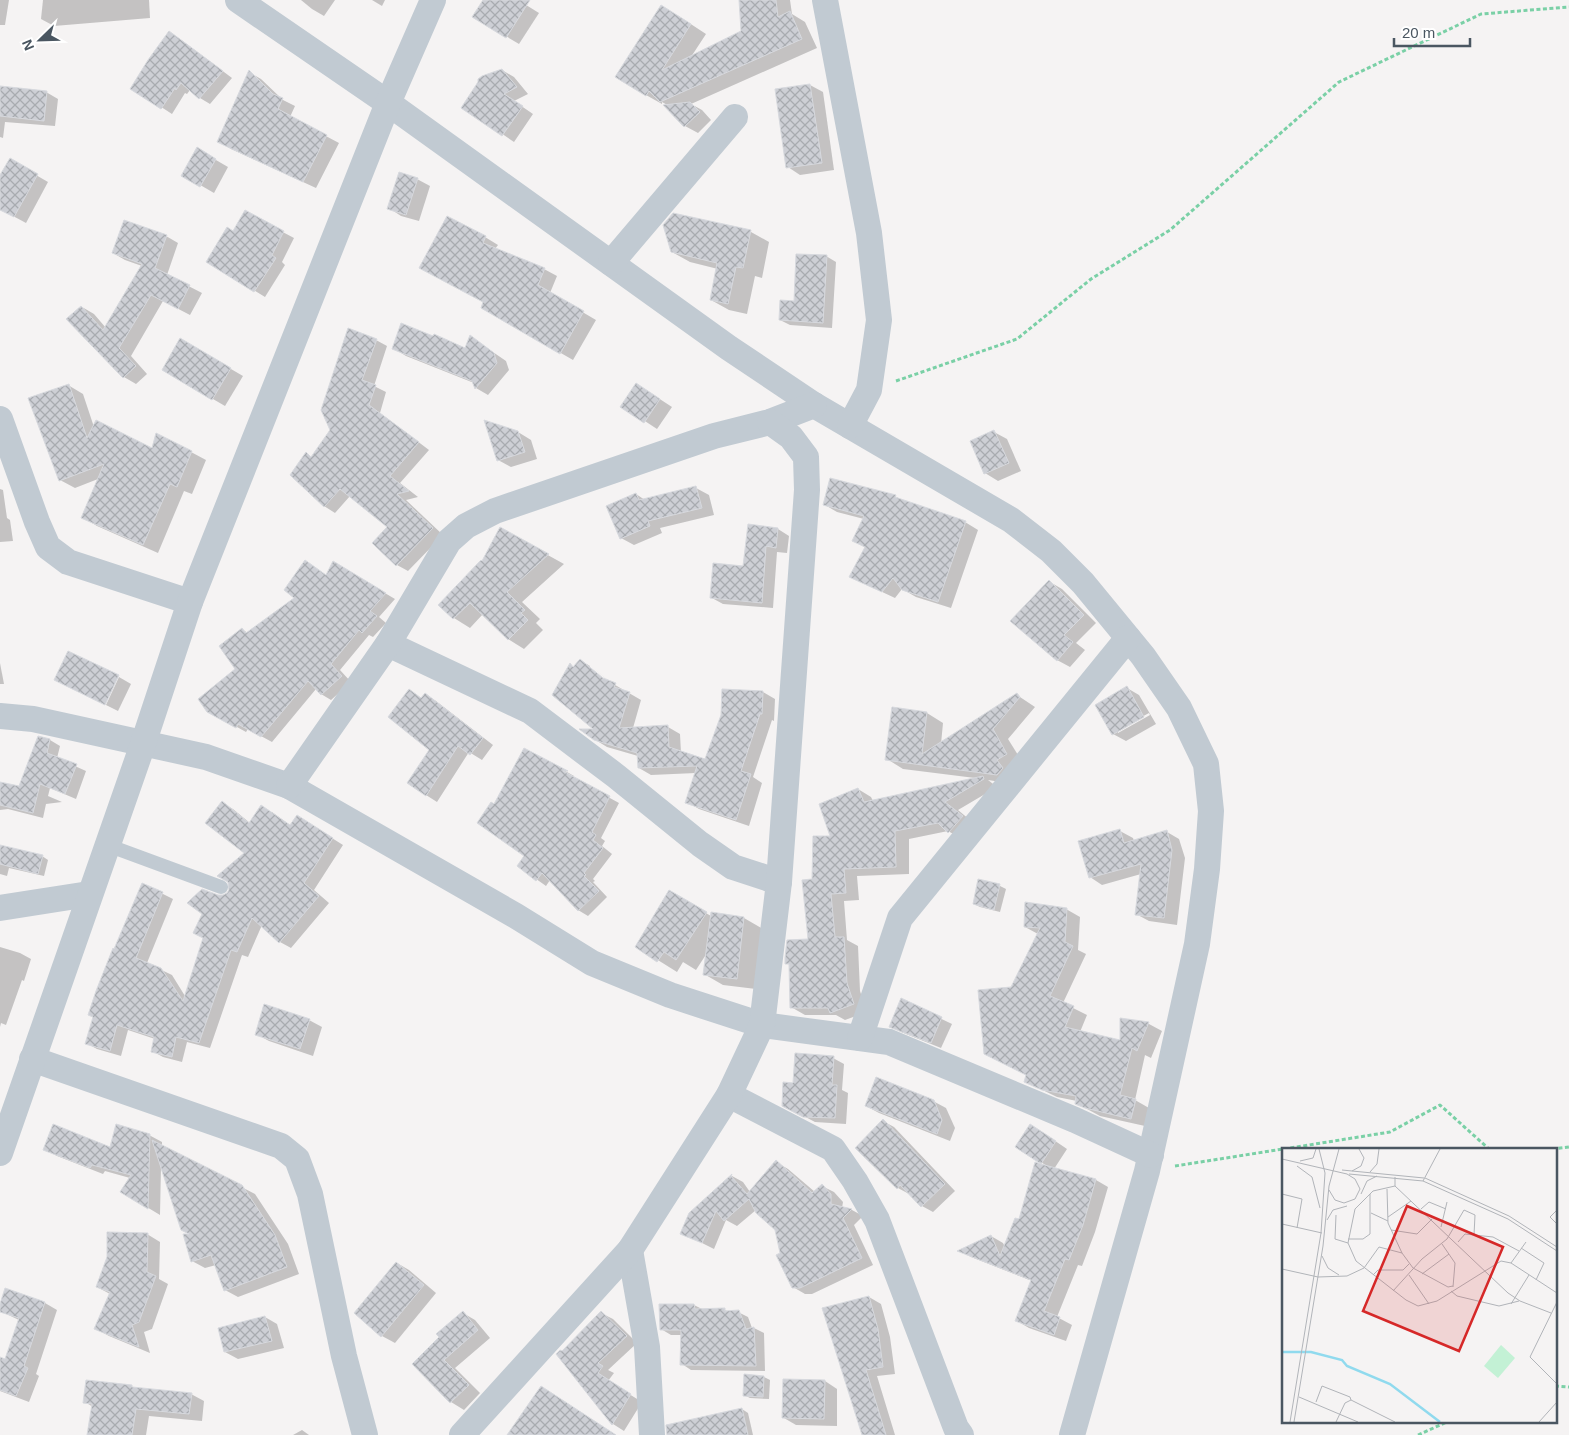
<svg xmlns="http://www.w3.org/2000/svg" width="1569" height="1435" viewBox="0 0 1569 1435" font-family="Helvetica,sans-serif">
  <defs>
    <pattern id="building-cross-hatch" width="8" height="8" patternUnits="userSpaceOnUse" patternTransform="scale(1.25)"><rect width="8" height="8" fill="#cdcfd5"/><path d="M0 0l8 8M0 8l8-8" fill="none" stroke="#a8abb0"/></pattern>
  </defs>
  <rect width="100%" height="100%" fill="#f5f3f3"/>
  <!-- shadow -->
  <g fill="#0003" fill-rule="evenodd">
    <polygon points="0,0 9,0 5,25 0,25"/>
    <polygon points="43,0 149,0 150,18 54,26 41,19"/>
    <polygon points="301,0 335,0 324,16 312,9"/>
    <polygon points="372,0 385,0 382,6"/>
    <polygon points="484,0 518,0 539,13 519,44 474,17"/>
    <polygon points="740,0 790,0 792,14 805,22 817,48 691,104 702,110 711,120 698,133 685,126 669,106 662,102 662,104 646,95 677,15 706,34 691,57 743,32"/>
    <polygon points="170,33 180,39 232,78 210,104 200,98 190,90 187,94 185,93 172,114 132,88"/>
    <polygon points="502,70 514,77 528,94 514,101 533,114 514,142 463,107"/>
    <polygon points="249,72 261,79 283,100 295,106 290,117 339,143 316,188 231,149 218,141"/>
    <polygon points="810,85 823,92 834,170 800,175 788,167"/>
    <polygon points="0,87 46,92 58,99 55,126 5,122 3,138 0,137"/>
    <polygon points="197,149 228,167 214,193 183,175"/>
    <polygon points="10,160 48,182 26,223 0,209 0,177"/>
    <polygon points="417,179 430,186 419,221 401,216 389,208"/>
    <polygon points="245,212 294,238 282,262 285,265 265,297 207,261 234,233"/>
    <polygon points="674,214 751,232 769,242 762,278 755,276 747,314 729,310 711,300 718,269 690,262 672,252"/>
    <polygon points="166,236 178,243 167,275 202,293 190,315 163,301 131,356 147,374 136,384 124,377 82,307 94,314 106,328 142,266 125,260 113,253"/>
    <polygon points="485,237 498,245 495,249 544,269 557,276 550,293 596,320 573,360 482,308 485,302 433,275"/>
    <polygon points="826,256 836,262 832,328 790,325 780,320 795,303"/>
    <polygon points="471,337 506,361 509,370 488,395 476,388 474,383 406,356 393,348 466,350"/>
    <polygon points="181,340 243,376 225,406 163,370"/>
    <polygon points="376,340 387,346 374,386 386,392 380,413 429,450 400,483 418,497 406,500 443,535 408,571 397,565 374,543 389,527 350,496 335,513 324,506 307,454 313,458 332,430"/>
    <polygon points="68,385 83,394 94,427 152,450 191,452 206,460 192,494 184,491 158,553 97,526 82,517 98,479 75,488 60,480"/>
    <polygon points="649,392 672,407 657,429 622,406"/>
    <polygon points="518,432 531,440 537,459 511,467 498,460"/>
    <polygon points="994,432 1007,439 1021,471 998,481 985,473"/>
    <polygon points="696,488 709,495 714,515 660,528 662,533 634,545 621,538 636,494 645,500"/>
    <polygon points="0,489 3,490 7,518 10,520 13,541 0,542"/>
    <polygon points="895,496 903,501 965,522 978,530 951,608 916,597 902,589 895,598 850,577 866,548 854,541 864,519 837,512 825,505"/>
    <polygon points="749,526 778,529 789,536 787,553 777,552 773,608 723,604 712,598 744,567"/>
    <polygon points="501,529 564,564 522,602 540,619 536,623 543,630 524,649 508,639 483,614 470,628 454,618 439,605 483,563"/>
    <polygon points="334,563 395,599 379,617 386,623 373,637 369,635 340,670 351,682 331,700 321,694 316,689 272,742 248,729 246,732 208,711 237,669 243,630 248,633 327,576"/>
    <polygon points="1050,582 1062,589 1096,623 1076,643 1085,650 1070,667 1057,660"/>
    <polygon points="580,660 590,666 590,669 607,683 609,681 591,666 610,682 641,700 633,728 668,727 680,734 681,753 706,761 763,692 775,699 774,721 772,720 753,777 762,783 749,826 699,809 687,802 696,773 651,775 639,768 638,756 607,747 594,739 596,730 570,665 574,667"/>
    <polygon points="0,663 4,684 0,684"/>
    <polygon points="119,677 131,684 118,711 106,705"/>
    <path d="M 1127,688 L 1139,695 L 1156,724 L 1126,741 L 1113,734 ZM 1149,713 L 1150,715 L 1118,733 L 1118,730 Z"/>
    <polygon points="409,691 422,699 425,694 436,701 493,745 482,760 469,752 437,802 426,795 431,749"/>
    <polygon points="1017,695 1035,707 1008,739 1023,763 1014,784 988,780 997,787 958,810 976,825 962,839 948,831 909,839 909,874 857,876 859,900 844,901 847,940 858,946 860,991 867,1012 845,1020 836,1015 805,1015 791,1007 791,966 787,963 809,940 813,880 832,838 858,789 871,797 873,801 975,778 903,769 887,759 927,713 943,723 941,744"/>
    <polygon points="39,737 50,740 60,746 57,758 86,771 76,799 50,788 48,796 62,802 46,804 43,818 8,809 0,810 0,783 19,788"/>
    <polygon points="525,749 567,772 574,776 570,776 619,803 601,838 605,841 602,846 612,854 593,879 595,881 593,882 607,897 588,916 578,910 550,880 546,886 518,866 526,856 494,806"/>
    <polygon points="222,803 233,809 250,823 272,812 291,826 308,823 343,845 314,890 329,903 291,948 280,942 262,925 248,957 242,955 210,1048 187,1042 182,1062 163,1057 152,1051 155,1039 128,1030 121,1056 97,1049 86,1043 115,950 143,884 173,899 147,963 172,975 185,996 218,897 228,894 246,853"/>
    <polygon points="1120,831 1133,838 1134,841 1167,832 1179,839 1185,858 1177,925 1149,921 1136,914 1141,874 1102,885 1090,877"/>
    <polygon points="0,847 42,856 48,860 44,876 9,868 7,876 0,874"/>
    <polygon points="979,881 1000,886 1006,889 1000,912 980,907 974,904"/>
    <polygon points="670,892 711,916 744,918 763,929 756,989 723,985 704,974 707,953 696,970 683,962 677,972 637,947"/>
    <polygon points="1066,909 1080,917 1078,950 1086,954 1063,1003 1087,1015 1080,1032 1121,1041 1122,1019 1149,1024 1162,1031 1151,1058 1145,1055 1135,1100 1149,1108 1145,1126 1100,1116 1076,1103 1077,1101 1057,1097 1026,1082 1027,1077 1012,988 1038,934 1025,927"/>
    <polygon points="0,947 20,953 31,959 24,981 22,980 6,1025 1,1023 0,1027"/>
    <polygon points="902,1000 952,1024 941,1048 901,1032 891,1026"/>
    <polygon points="309,1020 322,1027 313,1056 269,1041 256,1034"/>
    <polygon points="833,1058 844,1064 842,1090 848,1093 846,1124 815,1122 794,1111 794,1084"/>
    <polygon points="933,1101 946,1108 955,1128 950,1141 879,1113 866,1106"/>
    <polygon points="883,1121 894,1127 955,1191 933,1212 922,1206 910,1193 909,1194 898,1188"/>
    <polygon points="1042,1132 1067,1149 1054,1169 1096,1180 1108,1187 1095,1232 1082,1266 1078,1265 1057,1317 1072,1325 1066,1341 1029,1328 1017,1321 1032,1281 971,1257 960,1251 991,1236 1003,1243 1005,1247 1020,1221 1047,1166 1016,1146"/>
    <polygon points="149,1135 162,1142 162,1146 255,1194 288,1244 299,1274 238,1297 225,1290 216,1265 205,1268 192,1261 194,1236 161,1166 160,1215 122,1192 130,1178 105,1171 103,1174 57,1156 44,1149 111,1148"/>
    <polygon points="776,1162 788,1169 815,1192 822,1186 834,1192 843,1202 842,1208 852,1210 863,1216 854,1225 873,1265 812,1294 805,1294 793,1287 776,1230 756,1210 737,1226 726,1220 714,1249 682,1233 690,1214 732,1176 743,1182 750,1192"/>
    <polygon points="147,1234 160,1242 159,1279 168,1284 152,1329 144,1332 150,1353 109,1336 96,1329 110,1294 97,1287"/>
    <polygon points="397,1263 409,1270 436,1293 395,1343 382,1336 355,1313"/>
    <polygon points="869,1297 881,1304 890,1337 895,1374 877,1376 895,1435 863,1435 824,1309"/>
    <polygon points="45,1303 57,1310 36,1374 39,1376 29,1402 0,1391 0,1358 6,1361 19,1320 0,1311 0,1308"/>
    <polygon points="694,1305 704,1310 725,1310 729,1312 738,1312 748,1317 752,1328 754,1328 764,1333 765,1371 691,1370 682,1364 682,1335 671,1335 661,1329"/>
    <polygon points="463,1313 475,1320 490,1338 455,1368 480,1393 464,1410 451,1402 414,1364"/>
    <polygon points="601,1313 613,1319 637,1343 608,1370 614,1373 608,1381 642,1402 624,1431 613,1424 558,1354 562,1352"/>
    <polygon points="265,1317 277,1324 284,1348 238,1359 225,1352"/>
    <polygon points="764,1377 770,1380 769,1399 750,1398 744,1395"/>
    <polygon points="825,1381 837,1389 837,1426 796,1425 784,1418"/>
    <polygon points="132,1387 135,1389 191,1394 204,1401 202,1421 149,1416 146,1435 88,1435 93,1407 85,1402"/>
    <polygon points="742,1409 748,1413 753,1435 721,1435"/>
    <polygon points="302,1430 309,1435 293,1435"/>
  </g>
  <!-- building -->
  <g fill="url(#building-cross-hatch)" stroke="#d7d9de">
    <polygon points="483,0 530,0 506,38 472,17"/>
    <polygon points="739,0 776,0 778,17 790,11 802,39 660,102 649,91 646,96 615,77 661,5 691,24 662,70 741,31"/>
    <polygon points="169,31 223,71 199,99 181,83 176,90 175,88 161,109 130,89 148,60"/>
    <polygon points="502,69 517,87 504,94 523,106 502,136 461,108 478,82 478,79 482,76"/>
    <polygon points="249,70 273,94 283,98 278,109 327,135 303,182 217,142"/>
    <polygon points="810,84 822,163 786,168 775,89"/>
    <polygon points="0,86 47,91 44,121 0,116"/>
    <polygon points="690,102 700,112 684,127 663,105"/>
    <polygon points="197,147 216,159 200,187 181,176"/>
    <polygon points="10,158 38,174 14,217 0,210 0,175"/>
    <polygon points="399,172 418,178 406,215 387,209"/>
    <polygon points="245,210 284,231 272,255 276,258 254,292 206,262 227,227 233,231"/>
    <polygon points="673,213 751,230 743,268 736,267 728,304 710,300 717,263 671,252 663,225"/>
    <polygon points="447,216 486,236 483,243 545,268 538,285 584,311 560,354 481,308 483,302 419,268"/>
    <polygon points="124,220 167,235 155,268 190,285 178,309 151,295 119,348 136,366 123,378 66,319 81,306 103,330 142,264 112,253"/>
    <polygon points="796,254 827,255 823,323 779,320 780,300 794,301"/>
    <polygon points="401,323 433,336 434,334 465,348 470,335 494,353 497,363 475,389 472,381 392,349"/>
    <polygon points="348,328 377,339 362,380 376,385 369,405 419,442 390,476 409,491 397,494 433,528 396,566 372,543 387,527 340,489 324,507 290,475 306,452 311,457 330,430 321,410"/>
    <polygon points="180,338 231,368 212,400 162,370"/>
    <polygon points="636,383 660,399 644,423 620,407"/>
    <polygon points="69,384 87,438 96,420 152,448 156,433 192,451 177,487 170,484 143,545 81,518 104,464 59,481 28,398"/>
    <polygon points="484,420 518,431 525,452 497,461"/>
    <polygon points="994,430 1009,463 984,474 970,441"/>
    <polygon points="830,478 896,495 895,497 966,521 938,602 902,590 893,578 882,592 849,577 865,547 852,541 864,516 823,505"/>
    <polygon points="696,486 702,508 648,521 650,526 620,539 606,506 636,493 639,500"/>
    <polygon points="748,524 778,528 776,548 766,546 762,603 710,598 713,563 743,566"/>
    <polygon points="500,527 549,554 507,592 525,610 521,613 528,620 508,640 470,603 453,619 438,605 481,560 482,561"/>
    <polygon points="305,560 326,575 333,561 386,593 370,611 377,616 362,633 359,630 331,664 342,676 321,695 308,681 261,737 238,724 236,728 207,712 198,699 235,669 219,646 242,628 246,633 294,598 284,590"/>
    <polygon points="1049,580 1084,615 1064,635 1073,642 1057,661 1010,621"/>
    <polygon points="68,651 119,675 105,705 54,680"/>
    <polygon points="580,659 603,678 616,683 614,687 630,692 619,728 668,725 669,747 705,759 721,715 722,689 763,691 762,714 760,714 741,771 751,774 736,820 685,803 697,766 638,768 637,753 594,740 579,729 593,729 552,695 570,663 573,667"/>
    <polygon points="1127,686 1144,717 1112,735 1095,705"/>
    <polygon points="409,689 421,698 425,693 483,738 470,755 458,746 426,796 407,783 429,750 388,717"/>
    <polygon points="1017,693 1020,697 993,729 1007,754 997,760 1003,768 997,775 885,760 892,707 927,712 922,754"/>
    <polygon points="38,736 50,739 47,753 77,764 65,794 40,784 33,813 0,805 0,782 19,786"/>
    <polygon points="524,748 568,771 563,771 610,796 592,832 596,835 593,840 603,848 584,873 586,875 584,876 599,891 578,911 542,873 536,881 517,866 524,856 477,823 491,802 494,804"/>
    <polygon points="983,776 984,779 945,802 963,816 948,833 938,823 895,831 896,867 844,869 846,893 831,894 835,937 844,937 847,983 854,1004 830,1013 828,1008 790,1008 789,964 785,964 785,958 787,940 808,939 802,880 812,879 813,836 830,836 819,804 858,788 864,802"/>
    <polygon points="222,801 249,823 261,805 290,825 297,815 333,838 304,883 319,896 279,943 252,918 237,952 231,950 199,1043 176,1037 172,1057 151,1052 154,1037 117,1025 110,1051 85,1044 93,1017 88,1015 96,991 113,948 114,949 142,883 163,892 136,958 161,968 183,1001 203,938 193,933 202,914 187,903 202,889 218,895 223,895 227,893 229,890 228,882 217,876 244,853 205,823"/>
    <polygon points="1120,829 1124,843 1167,830 1172,850 1164,918 1135,915 1141,864 1089,878 1078,841"/>
    <polygon points="0,845 43,855 38,874 0,864"/>
    <polygon points="978,879 1000,884 994,910 973,904"/>
    <polygon points="669,890 707,912 676,960 664,952 657,962 635,947"/>
    <polygon points="1025,902 1067,908 1065,942 1073,946 1050,996 1074,1006 1065,1027 1120,1040 1120,1018 1149,1022 1137,1051 1132,1048 1120,1095 1136,1099 1131,1119 1085,1108 1075,1104 1076,1096 1042,1090 1024,1082 1026,1075 984,1054 978,990 1011,987 1040,928 1024,927"/>
    <polygon points="711,912 744,917 737,979 703,975"/>
    <polygon points="901,998 942,1017 931,1043 889,1027"/>
    <polygon points="264,1004 310,1019 300,1049 255,1035"/>
    <polygon points="795,1053 834,1056 832,1085 837,1085 835,1118 803,1117 782,1106 783,1082 793,1083"/>
    <polygon points="876,1077 934,1100 942,1120 937,1134 865,1106"/>
    <polygon points="883,1119 945,1184 921,1207 900,1185 897,1189 855,1148"/>
    <polygon points="53,1124 110,1147 116,1124 150,1134 148,1209 120,1192 131,1175 92,1165 90,1168 43,1150"/>
    <polygon points="1030,1124 1056,1141 1041,1164 1096,1179 1083,1225 1069,1260 1065,1259 1044,1311 1060,1317 1054,1335 1015,1321 1031,1280 957,1251 991,1235 1000,1256 1015,1218 1019,1219 1035,1162 1041,1164 1015,1147"/>
    <polygon points="152,1140 242,1185 275,1235 287,1267 224,1291 211,1255 191,1262 183,1234 189,1234 181,1230"/>
    <polygon points="776,1160 812,1193 822,1184 831,1194 831,1204 852,1209 843,1218 862,1258 800,1288 792,1288 776,1255 780,1253 775,1230 756,1213 749,1199 724,1221 716,1211 702,1243 680,1234 689,1213 732,1174 731,1176 747,1194"/>
    <polygon points="107,1232 148,1233 147,1272 156,1276 139,1322 132,1325 139,1347 94,1329 110,1292 96,1287 107,1257"/>
    <polygon points="396,1262 424,1285 381,1337 354,1313"/>
    <polygon points="5,1288 45,1302 24,1366 28,1368 16,1396 0,1390 0,1357 5,1359 19,1318 0,1312 0,1304"/>
    <polygon points="869,1296 878,1329 883,1367 866,1370 886,1435 862,1435 822,1308"/>
    <polygon points="659,1304 694,1304 695,1309 725,1308 725,1311 739,1310 746,1329 754,1327 756,1366 680,1365 681,1330 660,1330"/>
    <polygon points="463,1311 478,1330 444,1360 469,1385 450,1403 412,1364 439,1337 436,1334"/>
    <polygon points="601,1311 627,1336 598,1363 603,1366 598,1373 631,1394 612,1425 556,1354 560,1350 562,1351"/>
    <polygon points="265,1316 272,1341 224,1352 218,1328"/>
    <polygon points="744,1374 764,1376 763,1397 743,1396"/>
    <polygon points="783,1379 825,1380 824,1419 782,1418"/>
    <polygon points="86,1380 132,1385 132,1387 192,1393 189,1414 136,1409 132,1435 87,1435 92,1404 83,1403"/>
    <polygon points="541,1386 616,1435 507,1435"/>
    <polygon points="742,1408 748,1435 667,1435 666,1425"/>
  </g>
  <g fill="none" stroke-linecap="round" stroke-linejoin="round">
    <!-- path -->
    <g stroke="#7ad0a6" stroke-width="3" stroke-dasharray="4 2.5" stroke-linecap="butt">
      <polyline points="896,381 1017,339 1091,279 1170,230 1339,82 1481,14 1569,7"/>
      <polyline points="1284,1149 1390,1132 1440,1105 1489,1149"/>
      <polyline points="1552,1149 1569,1147"/>
      <polyline points="1175,1166 1283,1149"/>
      <polyline points="1555,1386 1569,1387"/>
      <polyline points="1418,1435 1449,1421"/>
    </g>
    <!-- lane -->
    <polyline stroke="#c1cad2" stroke-width="14" points="107,845 221,887"/>
    <!-- street -->
    <g stroke="#c1cad2" stroke-width="26">
      <polyline points="238,0 388,103 729,348 814,405 1011,520 1051,551 1083,583 1143,656 1179,708 1206,764 1211,811 1207,869 1197,944 1147,1171 1072,1435"/>
      <polyline points="825,0 869,233 879,320 869,390 850,426"/>
      <polyline points="611,263 735,117"/>
      <polyline points="0,419 37,522 48,547 68,562 190,602"/>
      <polyline points="388,644 530,711 616,776 700,844 733,867 779,882"/>
      <polyline points="0,716 33,719 206,757 289,786 516,916 592,963 670,995 762,1025 889,1042 1075,1120 1151,1155"/>
      <polyline points="289,786 388,644 449,541 466,526 495,511 714,436 770,422 814,405"/>
      <polyline points="0,908 89,894"/>
      <polyline points="860,1038 900,918 1128,638"/>
      <polyline points="32,1059 281,1146 297,1159 310,1194 344,1356 365,1435"/>
      <polyline points="729,1095 833,1149 855,1181 877,1220 956,1428 961,1435"/>
      <polyline points="0,1153 143,744 190,602 388,103 433,0"/>
      <polyline points="630,1250 647,1347 652,1435"/>
      <polyline points="462,1435 630,1250 729,1095 762,1025 779,882 807,490 806,457 791,437 770,422"/>
    </g>
  </g>
  <!-- overview -->
  <g transform="translate(1282 1148)">
    <rect width="275" height="275" fill="#f5f3f3"/>
    <path d="M 219,197 L 233,210 L 216,230 L 202,218 Z" fill="#c3f1d5"/>
    <path fill="none" stroke="#90daee" stroke-width="2.5" d="M 0,204 L 29,204 L 60,212 L 65,218 L 108,236 L 158,274"/>
    <path fill="none" stroke="#b1b4b9" stroke-width="1" d="M 0,11 L 65,26 L 73,31 L 78,41 L 73,51 L 62,55 L 53,52 L 47,42M 18,13 L 31,10 L 34,1M 15,18 L 30,29 L 38,60M 60,22 L 70,23 L 79,18 L 82,10 L 77,1M 70,23 L 142,30M 88,24 L 95,16 L 97,1M 67,26 L 141,33 L 158,1M 113,29 L 113,38 L 226,145 L 238,153 L 269,165M 143,30 L 227,68 L 275,99M 141,33 L 226,71 L 275,103M 113,38 L 91,43 L 73,61 L 66,95 L 74,113 L 124,152 L 136,158 L 155,153 L 219,113 L 229,115 L 275,145M 105,41 L 106,75 L 120,105 L 131,120 L 166,139 L 171,138M 0,46 L 20,51 L 15,80M 79,46 L 85,33 L 95,28M 139,61 L 147,54 L 164,61M 275,62 L 268,69 L 275,76M 89,65 L 106,73M 54,67 L 53,91 L 66,95M 106,69 L 129,53M 45,72 L 51,62 L 65,58M 0,76 L 40,85M 159,79 L 165,54M 109,82 L 135,86 L 150,71M 66,91 L 81,91 L 88,86 L 88,46M 176,94 L 183,86 L 211,89 L 237,103M 160,96 L 173,115 L 171,139M 239,100 L 262,115 L 254,132M 40,108 L 46,120 L 57,127M 229,115 L 244,94M 0,121 L 36,129 L 65,128 L 82,120 L 97,99 L 120,105M 140,126 L 167,106M 91,127 L 96,122 L 121,122 L 127,116M 127,127 L 147,156M 111,143 L 140,111 L 165,91 L 182,62 L 193,67 L 192,87M 169,143 L 175,148 L 217,158 L 237,153M 275,154 L 248,209 L 275,236M 229,156 L 247,127M 17,249 L 76,274M 34,254 L 40,238 L 68,249 L 69,252M 8,274 L 39,85 L 43,25 L 37,1M 12,274 L 41,98 L 47,38 L 57,1M 54,274 L 63,255 L 69,252 L 113,274M 257,274 L 275,254"/>
    <path fill="#d62828" fill-opacity="0.15" stroke="#d62828" stroke-width="2.5" d="M 125,58 L 221,99 L 177,203 L 81,163 Z"/>
    <rect width="275" height="275" fill="none" stroke="#4a5661" stroke-width="2.5"/>
  </g>
  <!-- north arrow -->
  <g transform="translate(40 40) rotate(247)" stroke="#ffffff" stroke-width="4" paint-order="stroke">
  <path d="M0-4L9 19L0 12L-9 19Z" fill="#4a5661"/>
  <text y="-8" font-size="14" font-weight="bold" text-anchor="middle" fill="#4a5661">N</text>
  </g>
  <!-- scale -->
  <path d="M1394 38v8h76v-8" fill="none" stroke="#4a5661" stroke-width="2.5"/>
  <text x="1402" y="38" font-size="15" fill="#4a5661" stroke="#ffffff" stroke-width="4" paint-order="stroke">20 m</text>
</svg>
